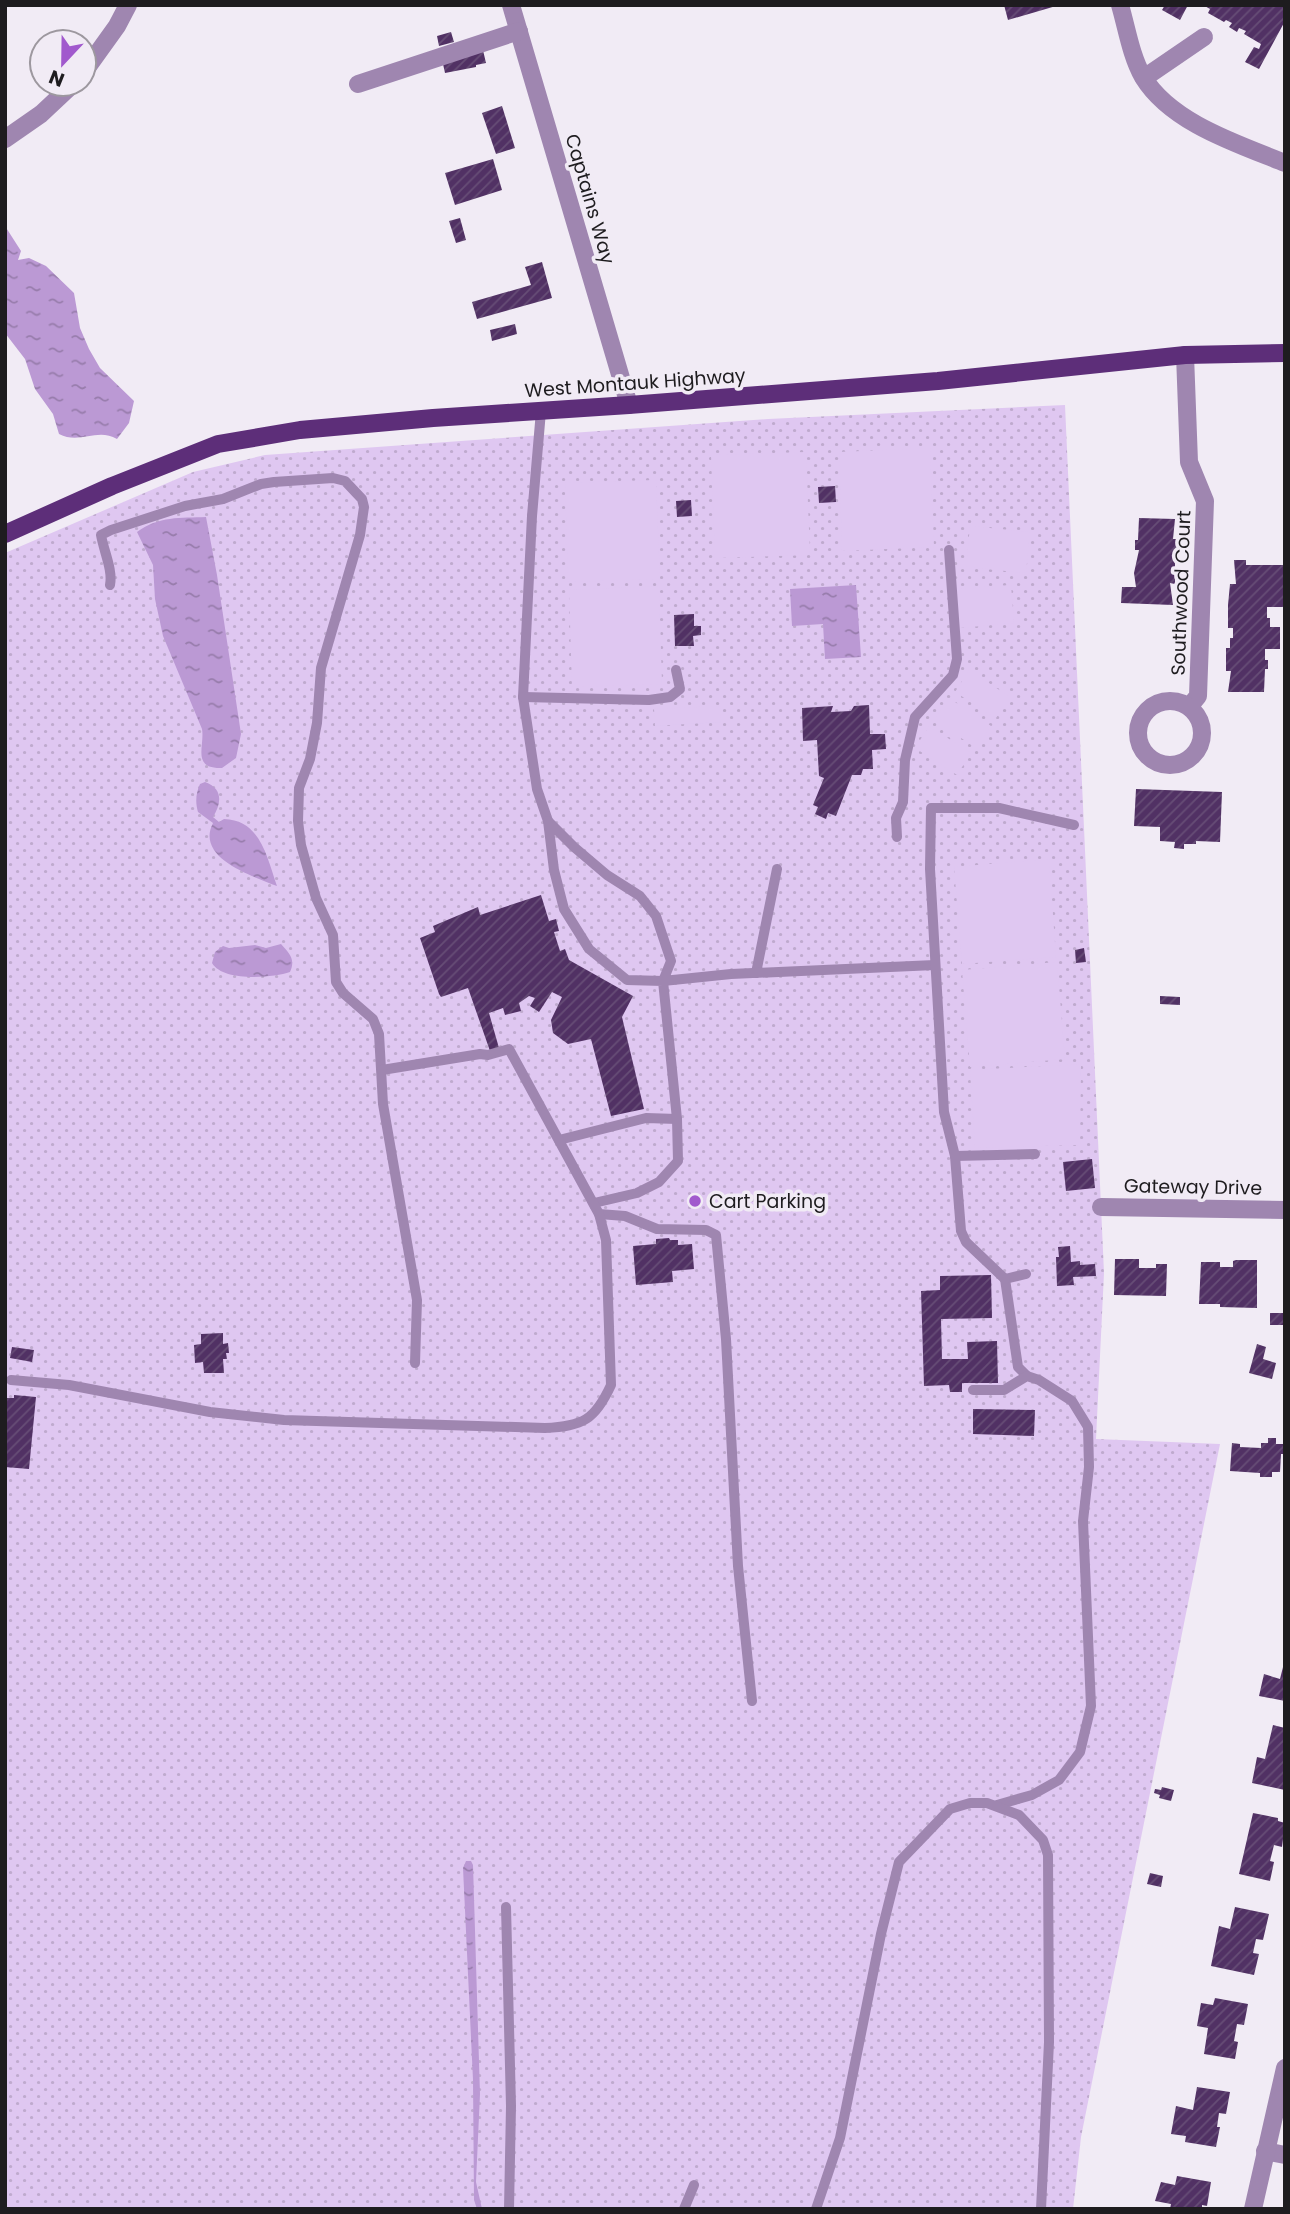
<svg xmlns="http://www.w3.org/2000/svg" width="1290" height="2214" viewBox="0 0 1290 2214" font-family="Poppins,sans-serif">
  <defs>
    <pattern id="grass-dots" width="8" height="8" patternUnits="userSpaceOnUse" patternTransform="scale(1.75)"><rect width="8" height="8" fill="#dfc7f1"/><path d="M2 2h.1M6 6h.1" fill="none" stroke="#bfaace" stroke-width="1.8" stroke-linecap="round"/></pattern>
    <pattern id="water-ripples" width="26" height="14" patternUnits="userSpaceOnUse" patternTransform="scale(1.75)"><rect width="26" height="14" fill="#bb99d4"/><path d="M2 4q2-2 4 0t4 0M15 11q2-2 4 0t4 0" fill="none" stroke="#977cab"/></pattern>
    <pattern id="building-hatch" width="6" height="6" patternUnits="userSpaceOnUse" patternTransform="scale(1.75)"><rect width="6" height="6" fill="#513164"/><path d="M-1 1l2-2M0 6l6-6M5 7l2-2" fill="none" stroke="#664d76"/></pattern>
  </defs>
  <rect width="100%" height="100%" fill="#f1ebf5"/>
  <!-- grass -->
  <polygon fill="url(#grass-dots)" points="1065,405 1104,1273 1096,1439 1220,1444 1081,2137 1073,2209 5,2209 5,553 193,472 265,455 768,419"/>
  <!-- green -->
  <g fill="#dfc7f1">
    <polygon points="930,448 934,547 842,551 839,452"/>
    <polygon points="806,452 810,555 715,558 711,455"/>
    <polygon points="656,480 660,579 568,582 565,483"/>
    <polygon points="970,526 1030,532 1026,573 966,567"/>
    <polygon points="1011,585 1014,623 960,628 957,589"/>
    <polygon points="659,586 662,684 572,687 569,590"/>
    <polygon points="969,670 1010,697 996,718 955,692"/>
    <polygon points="949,698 991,726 976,748 934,720"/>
    <polygon points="720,706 721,722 655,726 654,709"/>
    <polygon points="929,726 971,753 957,775 915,748"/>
    <polygon points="1049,859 1056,957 962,964 954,867"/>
    <polygon points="1057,962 1065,1059 970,1067 962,970"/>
    <polygon points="1081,1064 1080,1145 975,1148 970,1070"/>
  </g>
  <!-- water -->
  <g fill="url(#water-ripples)">
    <path d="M 5,226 L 21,251 L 18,260 L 29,258 L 46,266 L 74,293 L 80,328 L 89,349 L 100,368 L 134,401 L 129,423 L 117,439 C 97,427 80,445 59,434 L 53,414 L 35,389 L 25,359 L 5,333 Z"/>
    <path d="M 206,517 L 217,575 L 241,734 L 236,758 L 222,768 C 191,769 205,746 202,729 L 163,636 L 155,599 L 153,565 L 137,532 C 159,516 180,518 206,517 Z"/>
    <polygon points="856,585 861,657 825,659 823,624 792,626 790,589"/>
    <path d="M 205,782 C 224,789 221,804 213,817 L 219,822 L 224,819 C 261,820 267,858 277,886 C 252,876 195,858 213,823 L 198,812 C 195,802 196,793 200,784 Z"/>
    <path d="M 281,944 C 289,953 296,959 290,972 C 272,978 223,982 212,963 L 215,952 L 223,946 L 229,948 L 255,945 L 266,948 Z"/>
    <polygon points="466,1861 471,1861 473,1865 480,2094 476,2182 482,2209 477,2209 474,2200 473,2080 463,1868"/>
  </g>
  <!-- building -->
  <g fill="url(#building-hatch)">
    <polygon points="1004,5 1056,5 1056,6 1008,20"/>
    <polygon points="1165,5 1188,5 1180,20 1162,10"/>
    <polygon points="1203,5 1285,5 1285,21 1259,69 1245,62 1254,47 1259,49 1261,44 1244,34 1246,31 1239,28 1237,32 1229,27 1232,23 1226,20 1224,22 1208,13 1210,9"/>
    <polygon points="451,32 454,42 439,46 437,36"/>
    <polygon points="482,46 486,63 476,65 476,67 445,73 441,55"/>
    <polygon points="502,106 515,148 496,154 482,113"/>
    <polygon points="493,159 502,190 455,205 445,173"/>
    <polygon points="460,218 466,240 456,243 449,221"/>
    <polygon points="542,262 552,298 477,319 472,302 531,285 525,267"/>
    <polygon points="515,324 517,334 492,341 490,330"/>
    <polygon points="835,486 836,502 819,503 818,487"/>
    <polygon points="691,500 692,516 677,517 676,501"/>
    <polygon points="1139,518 1175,519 1173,539 1178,539 1178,562 1175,562 1175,584 1170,583 1173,605 1121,603 1122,587 1136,587 1134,573 1139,550 1135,550 1135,540 1138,540"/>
    <polygon points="1234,560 1246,560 1246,565 1285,565 1285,607 1267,607 1267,618 1270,618 1270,627 1280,627 1280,649 1265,649 1265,660 1268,660 1268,669 1265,669 1264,692 1228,692 1231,671 1226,671 1226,648 1230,648 1230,638 1233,638 1233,628 1228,628 1228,605 1230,584 1236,584"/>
    <polygon points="694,614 694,626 701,626 701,635 693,636 694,646 675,646 674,615"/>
    <polygon points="869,705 870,734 885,734 886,749 872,750 873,769 863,769 861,775 852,775 836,816 828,813 826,819 815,814 818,807 813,805 824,778 819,776 817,740 803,741 802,708 833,706 831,712 851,711 854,706"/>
    <polygon points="1136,789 1222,792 1220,842 1196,841 1196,844 1184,844 1184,849 1174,848 1175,842 1160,841 1160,827 1134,826"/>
    <polygon points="541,895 549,921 556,919 559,931 554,932 560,951 565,949 569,960 633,996 622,1017 644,1109 611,1116 591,1039 568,1044 553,1033 551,1020 562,997 552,992 539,1012 530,1006 535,998 529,996 519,1003 521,1011 505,1015 503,1008 489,1013 499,1048 490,1051 468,988 441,997 439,994 420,938 435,932 433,926 478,907 480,915"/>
    <polygon points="1084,948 1086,962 1076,963 1075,950"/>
    <polygon points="1160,996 1180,997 1180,1005 1160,1004"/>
    <polygon points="1092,1159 1095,1188 1066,1191 1063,1162"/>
    <polygon points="669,1238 670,1240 678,1240 678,1245 692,1244 694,1269 672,1271 673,1282 636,1285 633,1246 656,1244 656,1239"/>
    <polygon points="1070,1246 1071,1262 1080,1261 1080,1265 1095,1264 1096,1276 1073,1277 1074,1285 1057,1286 1056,1257 1059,1257 1058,1247"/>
    <polygon points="1115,1259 1139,1259 1139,1268 1156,1268 1156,1264 1167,1264 1166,1296 1114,1295"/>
    <polygon points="1236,1260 1257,1260 1257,1308 1220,1307 1220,1304 1199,1304 1201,1262 1220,1262 1220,1267 1233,1267 1233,1261"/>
    <polygon points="991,1275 992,1318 941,1319 942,1359 968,1359 967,1342 997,1341 998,1383 962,1383 962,1392 950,1392 949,1385 924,1386 921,1291 940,1290 940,1276"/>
    <rect x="1270" y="1313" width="14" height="12"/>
    <polygon points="223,1333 223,1344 228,1343 229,1353 226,1353 227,1359 223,1359 224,1373 204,1373 203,1362 195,1363 194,1345 201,1344 201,1334"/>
    <polygon points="1257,1344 1266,1347 1263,1359 1276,1363 1272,1379 1249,1373"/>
    <polygon points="12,1347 34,1350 32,1362 10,1358"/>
    <polygon points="14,1395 36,1397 29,1469 5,1467 5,1398 14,1398"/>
    <polygon points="973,1409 1035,1410 1034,1436 973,1434"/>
    <polygon points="1268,1438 1276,1438 1276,1444 1285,1444 1285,1454 1281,1454 1280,1472 1272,1472 1272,1477 1260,1477 1260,1473 1230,1471 1232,1443 1240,1444 1240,1447 1261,1448 1261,1443 1268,1443"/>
    <polygon points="1284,1663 1285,1701 1259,1696 1264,1674 1280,1679"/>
    <polygon points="1273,1725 1285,1728 1285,1790 1252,1783 1257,1757 1265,1759"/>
    <polygon points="1162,1787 1174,1790 1171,1801 1159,1798 1160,1795 1154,1793 1155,1789 1161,1790"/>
    <polygon points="1253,1813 1278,1818 1278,1821 1285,1823 1282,1847 1274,1845 1270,1861 1274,1862 1270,1881 1239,1874"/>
    <polygon points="1150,1873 1163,1876 1161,1887 1147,1884"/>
    <polygon points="1235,1907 1269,1914 1263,1940 1256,1939 1253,1953 1259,1954 1254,1975 1211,1966 1219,1926 1230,1929"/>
    <polygon points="1215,1998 1248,2004 1244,2025 1237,2024 1234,2041 1238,2042 1235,2059 1204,2054 1208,2028 1197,2026 1201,2003 1213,2005"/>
    <polygon points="1197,2087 1230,2092 1226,2114 1219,2113 1217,2127 1220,2127 1216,2147 1185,2142 1186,2136 1171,2134 1176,2106 1193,2110"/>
    <polygon points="1177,2176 1211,2182 1207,2206 1202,2205 1202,2209 1170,2209 1171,2204 1155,2201 1161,2182 1175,2185"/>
  </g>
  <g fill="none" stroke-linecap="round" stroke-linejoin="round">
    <!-- service -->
    <g stroke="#9f86b0" stroke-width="10">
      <polyline points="541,411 532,516 523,697 537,789 548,821"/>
      <path d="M 110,585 C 113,570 104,552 101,535 L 111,530 L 185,506 L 223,499 L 261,484 L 274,482 L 333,478 L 345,481 L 362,499 L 364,507 L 360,535 L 321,668 L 317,723 L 310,759 L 299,788 L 298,821 L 301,845 L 316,898 L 333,935 L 336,982 L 343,993 L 373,1019 L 379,1034 L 383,1104 L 417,1300 L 415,1363"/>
      <polyline points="523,697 649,700 670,697 680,689 676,670"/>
      <polyline points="897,837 896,818 903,802 905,760 915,717 953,675 957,659 949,550"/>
      <polyline points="756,973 777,869"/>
      <polyline points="559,1140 646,1118 677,1119"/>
      <polyline points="955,1156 1035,1154"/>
      <polyline points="594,1203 637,1193 659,1182 678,1161 677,1119 663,981 671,961 656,916 640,896 607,875 574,847 548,821 554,870 564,909 589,949 627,980 663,981 731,974 935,965"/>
      <polyline points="599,1214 625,1216 657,1229 706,1230 716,1235 726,1339 738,1566 752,1701"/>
      <polyline points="1026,1274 1005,1279 1018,1367 1027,1376"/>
      <polyline points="1005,1279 966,1242 961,1231 955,1156 944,1112 930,869 931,808 999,808 1074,825"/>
      <path d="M 11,1380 L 69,1385 L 210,1412 L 284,1420 L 545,1428 C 583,1426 595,1420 611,1385 L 606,1240 L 599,1214 L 509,1049 L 488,1055 L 480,1054 L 382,1070"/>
      <polyline points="973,1390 1004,1390 1027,1376 1039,1380 1072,1401 1088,1427 1089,1467 1083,1521 1091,1706 1080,1752 1059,1780 1032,1795 997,1805"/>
      <polyline points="506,1907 511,2106 509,2209"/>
      <polyline points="684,2209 694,2185"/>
      <polyline points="816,2209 840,2138 881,1934 899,1862 950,1809 970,1803 987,1803 1019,1815 1043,1840 1048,1855 1049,2042 1041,2209"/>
    </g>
    <!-- minor -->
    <g stroke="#9f86b0" stroke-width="18">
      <polyline points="511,5 629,405"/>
      <path d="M 1120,5 C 1127,29 1131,56 1143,77 C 1171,123 1238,144 1285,163"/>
      <polyline points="84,72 117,26 128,5"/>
      <polyline points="1144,78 1204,37"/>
      <polyline points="358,84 519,31"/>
      <polyline points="5,139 41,114 73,84"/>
      <polyline points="1185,355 1189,462 1205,501 1198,696 1189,707"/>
      <circle cx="1170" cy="733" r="32"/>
      <polyline points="1101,1207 1285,1210"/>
      <polyline points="1265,2151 1285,2155"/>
      <polyline points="1253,2209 1285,2068"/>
    </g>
    <!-- primary -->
    <polyline stroke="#5d2e79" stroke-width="18" points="5,534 112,486 218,444 300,430 433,418 629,405 938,381 1185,355 1285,353"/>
  </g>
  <!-- markers -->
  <circle fill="#a159cd" stroke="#f1ebf5" stroke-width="2.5" cx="695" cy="1201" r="7"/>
  <g text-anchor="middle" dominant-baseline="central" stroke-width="7" stroke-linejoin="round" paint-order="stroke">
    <!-- street labels -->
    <g font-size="19" fill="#1e1c1f" stroke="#f1ebf5">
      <text transform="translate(590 199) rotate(74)">Captains Way</text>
      <text transform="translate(635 383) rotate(-4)">West Montauk Highway</text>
      <text transform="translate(1181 593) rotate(-88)">Southwood Court</text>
      <text transform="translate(1193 1187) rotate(1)">Gateway Drive</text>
    </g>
    <!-- poi labels -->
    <g font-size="19" fill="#1e1c1f" stroke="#f1ebf5" text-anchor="start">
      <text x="709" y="1201">Cart Parking</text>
    </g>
  </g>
  <!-- border -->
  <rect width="1290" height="2214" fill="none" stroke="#1e1c1f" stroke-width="14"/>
  <!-- north arrow -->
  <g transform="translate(63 63) rotate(202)"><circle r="33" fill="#f1ebf5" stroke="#9d989f" stroke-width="2"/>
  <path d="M0-5L12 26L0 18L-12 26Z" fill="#a159cd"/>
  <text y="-10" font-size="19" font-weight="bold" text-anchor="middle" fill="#1e1c1f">N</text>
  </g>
</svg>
